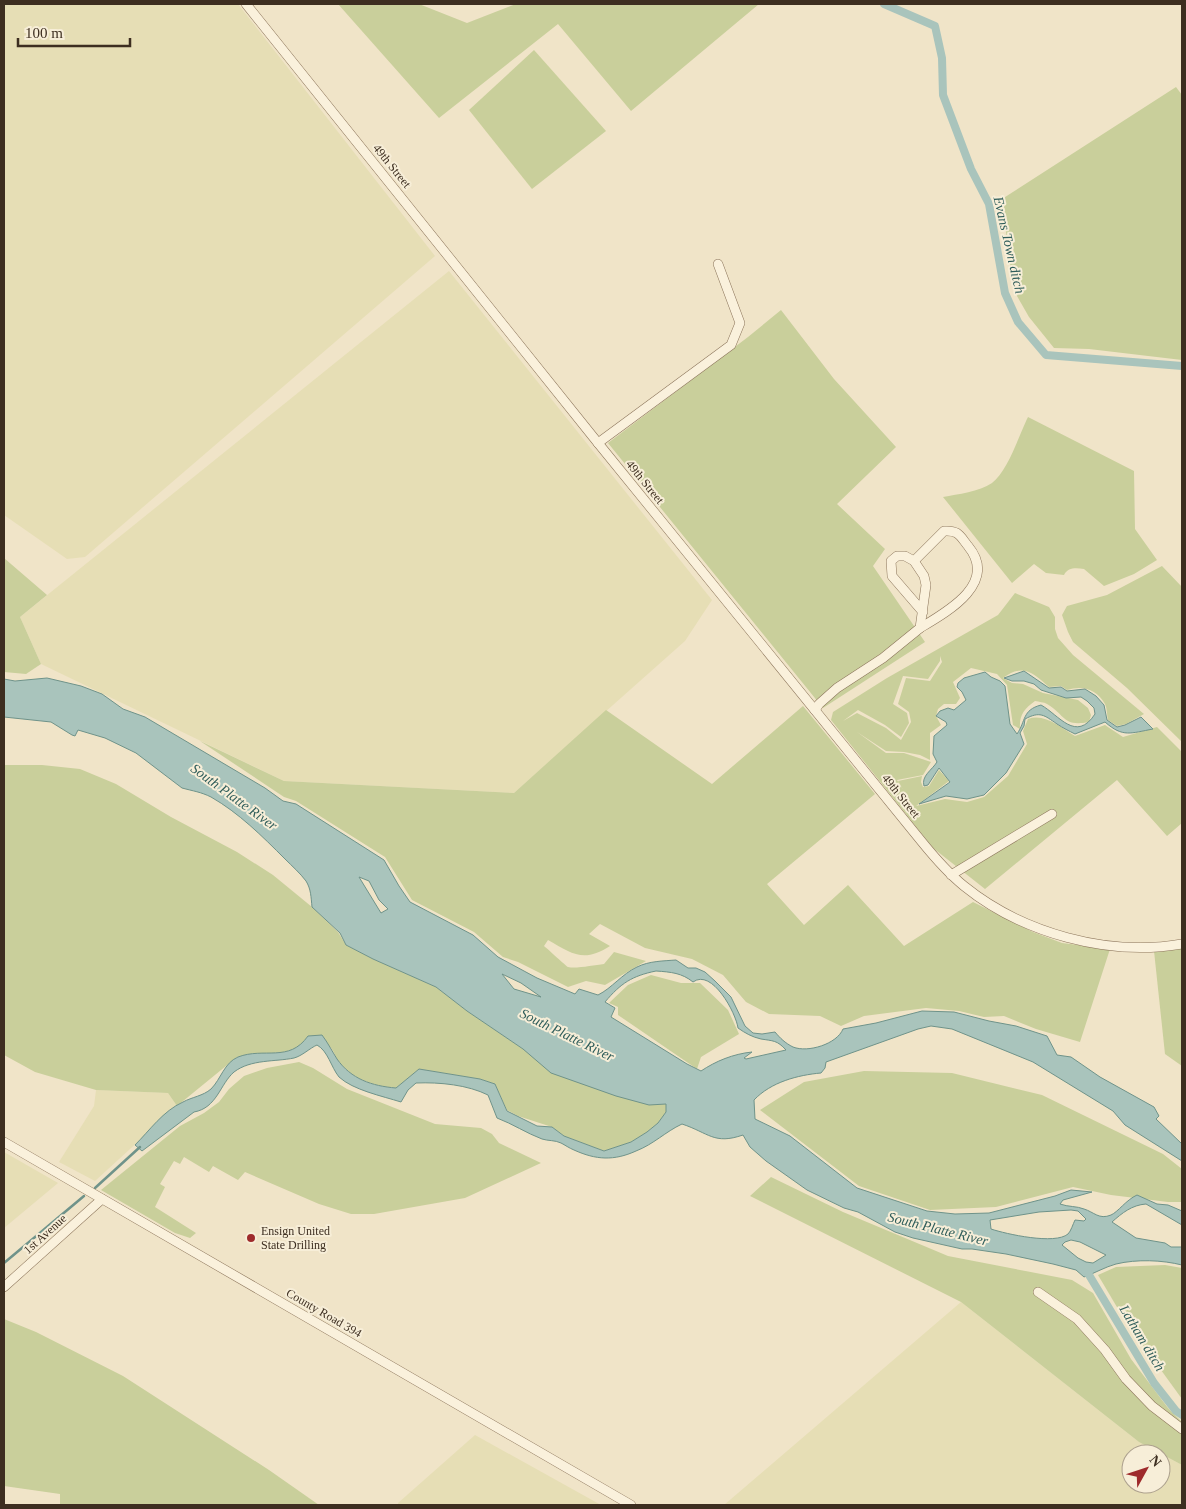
<svg xmlns="http://www.w3.org/2000/svg" width="1186" height="1509" viewBox="0 0 1186 1509" font-family="Georgia,serif">
  <rect width="100%" height="100%" fill="#f0e4c8"/>
  <!-- farmland -->
  <g fill="#e6deb5" fill-rule="evenodd">
    <polygon points="4,4 238,4 435,256 85,557 67,559 4,515"/>
    <polygon points="449,271 712,600 685,641 514,793 284,781 41,664 20,617"/>
    <polygon points="96,1090 168,1093 177,1106 95,1181 59,1162 94,1106"/>
    <polygon points="4,1152 58,1183 4,1228"/>
    <path d="M 961,1302 L 1139,1442 L 1182,1465 L 1182,1505 L 724,1505 ZM 1131,1454 L 1161,1454 L 1161,1484 L 1131,1484 Z"/>
    <polygon points="475,1435 601,1505 398,1505 398,1503"/>
  </g>
  <!-- green -->
  <g fill="#c9cf9b" fill-rule="evenodd">
    <polygon points="338,4 419,4 467,23 516,4 759,4 631,111 558,24 439,118"/>
    <polygon points="534,50 606,131 532,189 469,110"/>
    <polygon points="1176,87 1182,95 1182,360 1089,349 1054,348 1029,317 1013,289 1002,199"/>
    <polygon points="781,310 834,379 896,447 837,504 885,549 873,566 925,642 823,708 608,443 748,337"/>
    <path d="M 1028,417 L 1134,471 L 1135,529 L 1157,560 L 1134,574 L 1104,586 L 1084,569 C 1076,568 1068,567 1064,575 L 1046,573 L 1034,564 L 1012,583 L 943,497 C 958,494 979,492 992,483 C 1008,471 1019,435 1028,417 Z"/>
    <polygon points="4,558 47,595 20,617 41,664 26,674 4,672"/>
    <polygon points="1162,566 1182,587 1182,742 1127,688 1073,642 1068,632 1062,615 1067,606 1107,595"/>
    <path d="M 1015,593 L 1049,607 L 1055,617 L 1055,629 L 1058,638 L 1073,655 L 1144,714 L 1126,724 L 1117,726 L 1108,720 C 1107,715 1107,708 1105,704 C 1097,689 1082,685 1067,690 L 1061,686 L 1049,687 C 1033,673 1023,663 1003,678 L 1012,683 L 1023,684 L 1043,693 L 1078,700 L 1088,708 L 1091,715 L 1089,722 C 1062,727 1066,715 1047,704 C 1044,702 1039,702 1035,701 C 1024,709 1019,715 1020,729 L 1013,725 L 1007,685 L 997,674 L 971,668 L 953,682 L 960,698 L 956,704 L 944,704 L 938,709 L 936,716 L 941,725 L 930,733 L 930,760 L 920,755 L 904,752 L 886,751 L 857,732 L 886,753 L 904,753 L 931,762 L 923,775 L 897,780 L 904,791 L 898,781 L 922,776 L 921,782 L 923,787 L 929,786 L 939,770 L 949,781 L 916,806 L 945,799 L 967,802 L 984,797 L 1008,776 L 1027,744 L 1023,731 L 1028,719 C 1045,713 1061,728 1075,736 L 1105,725 L 1123,737 L 1157,727 L 1182,752 L 1182,823 L 1167,836 L 1117,780 L 985,889 L 933,848 L 831,720 L 833,712 L 887,678 L 998,615 ZM 940,656 L 942,662 L 930,681 L 906,678 L 898,704 L 909,712 L 911,722 L 901,740 L 886,728 L 857,713 L 843,721 L 858,710 L 885,725 L 901,737 L 909,723 L 907,713 L 893,704 L 903,676 L 928,679 L 940,661 Z"/>
    <path d="M 803,706 L 875,794 L 767,884 L 804,925 L 848,885 L 904,946 L 973,902 L 1033,932 L 1062,943 L 1110,949 L 1080,1042 L 1036,1029 L 1004,1016 L 984,1017 L 959,1011 L 926,1008 L 864,1016 L 841,1026 L 820,1016 L 769,1014 L 746,1002 L 723,975 L 692,959 L 645,948 L 600,924 L 589,934 L 610,946 C 584,963 572,954 548,940 L 544,946 C 549,950 566,966 568,967 C 576,969 594,965 604,964 L 614,952 L 646,961 L 605,985 L 586,981 L 568,987 L 518,962 L 503,957 L 474,932 L 412,900 L 385,857 L 296,801 L 284,797 L 200,741 L 284,781 L 514,793 L 606,710 L 712,784 Z"/>
    <path d="M 4,765 L 42,765 L 80,769 L 116,784 L 171,817 L 237,852 L 273,875 L 312,907 L 338,932 L 346,945 L 373,959 L 436,987 L 467,1011 L 523,1049 L 666,1104 L 666,1112 L 658,1123 L 647,1132 L 631,1142 L 604,1151 L 564,1136 L 552,1127 L 518,1116 L 507,1110 L 495,1084 L 480,1079 L 419,1069 L 396,1088 C 373,1086 351,1079 337,1059 C 335,1055 333,1049 329,1046 C 324,1041 315,1039 308,1036 L 302,1044 L 293,1051 L 237,1057 L 177,1106 L 168,1093 L 96,1090 L 35,1072 L 4,1055 Z"/>
    <polygon points="1182,947 1182,1066 1165,1054 1154,951"/>
    <polygon points="651,975 681,983 700,983 728,1010 739,1034 701,1057 697,1069 618,1015 618,1007 609,1003 628,985"/>
    <polygon points="299,1062 313,1068 347,1089 435,1124 481,1128 492,1134 499,1143 541,1163 465,1198 374,1214 351,1214 319,1204 245,1172 238,1180 213,1166 209,1172 184,1157 180,1164 174,1161 160,1184 165,1187 155,1207 196,1233 190,1238 175,1233 101,1190 180,1126 204,1113 219,1102 229,1089 244,1076 267,1068"/>
    <polygon points="864,1071 952,1073 1042,1095 1163,1154 1182,1169 1182,1202 1168,1202 1111,1195 1073,1187 996,1207 930,1210 859,1186 760,1110 804,1082"/>
    <polygon points="771,1177 843,1212 948,1256 1072,1280 1093,1293 1131,1359 1168,1408 1182,1422 1182,1465 1139,1442 961,1302 750,1196"/>
    <polygon points="1165,1265 1182,1268 1182,1399 1124,1319 1098,1275 1116,1267"/>
    <polygon points="4,1319 36,1332 123,1376 269,1470 319,1505 60,1505 60,1494 4,1486"/>
  </g>
  <!-- water -->
  <g fill="#a9c4bc" stroke="#6f938a" fill-rule="evenodd">
    <path d="M 1024,671 L 1049,688 L 1061,687 L 1067,691 L 1085,689 L 1096,696 L 1104,705 L 1107,720 L 1117,727 L 1125,725 L 1141,717 L 1153,729 C 1131,733 1123,738 1105,722 L 1075,734 C 1069,731 1063,728 1057,724 C 1044,715 1040,711 1025,719 L 1024,726 L 1020,733 L 1024,744 L 1006,773 L 984,795 L 967,799 L 946,796 L 919,804 L 950,782 L 939,768 L 928,785 L 924,786 C 921,776 932,770 937,762 L 933,754 L 934,736 L 947,725 L 946,722 L 936,716 L 940,711 L 948,708 L 954,710 L 966,700 L 962,692 L 957,687 L 958,683 L 964,678 L 985,672 L 991,677 L 1000,681 L 1005,686 L 1010,724 L 1017,734 C 1026,721 1022,710 1041,705 C 1059,715 1076,743 1095,714 L 1094,708 L 1087,701 L 1081,697 L 1066,698 L 1041,690 L 1034,684 L 1024,681 L 1012,681 L 1004,678 Z"/>
    <path d="M 47,678 L 81,686 L 102,694 L 123,709 L 145,717 L 265,788 L 283,801 L 296,804 L 384,860 L 399,886 L 410,902 L 473,935 L 498,957 L 537,978 L 575,994 L 579,989 L 598,995 C 612,988 622,974 637,967 C 649,961 663,961 676,960 L 688,968 L 696,968 L 705,972 L 715,981 L 731,997 L 745,1026 L 753,1033 L 762,1034 L 775,1032 C 780,1038 785,1043 793,1047 C 808,1053 837,1044 843,1029 L 876,1023 L 922,1011 L 954,1012 L 989,1021 L 1016,1026 L 1047,1036 L 1057,1055 L 1071,1057 L 1100,1077 L 1154,1107 L 1159,1116 L 1156,1119 L 1182,1144 L 1182,1161 L 1125,1125 L 1113,1111 L 1033,1062 L 952,1029 L 931,1026 L 918,1029 L 826,1062 L 825,1068 L 821,1073 C 798,1075 771,1082 754,1100 L 755,1119 L 790,1136 L 857,1188 L 927,1211 L 955,1214 L 989,1213 L 1055,1196 L 1071,1190 L 1092,1192 L 1063,1200 L 1060,1204 C 1068,1207 1077,1206 1084,1209 C 1094,1212 1099,1220 1111,1215 C 1118,1212 1126,1200 1137,1195 L 1157,1204 L 1168,1205 L 1182,1211 L 1182,1225 L 1146,1204 C 1132,1205 1122,1213 1112,1222 L 1136,1238 L 1165,1243 L 1171,1247 L 1182,1247 L 1182,1265 C 1162,1260 1137,1259 1116,1264 C 1105,1267 1095,1273 1084,1277 L 1076,1270 L 1053,1264 L 1006,1254 L 972,1249 L 962,1249 L 913,1238 L 895,1232 L 858,1212 L 844,1208 L 807,1190 L 766,1161 L 750,1147 L 743,1135 C 714,1145 709,1133 682,1124 C 665,1132 654,1144 636,1151 C 614,1161 596,1160 574,1150 C 569,1148 565,1145 561,1143 C 555,1140 548,1141 542,1139 C 526,1133 513,1124 497,1118 L 488,1095 C 468,1085 440,1082 416,1083 L 408,1090 L 401,1102 C 382,1096 353,1090 339,1077 C 331,1067 328,1051 317,1045 C 310,1048 302,1056 294,1058 C 275,1062 251,1059 234,1072 C 220,1084 217,1108 194,1112 L 142,1151 L 135,1145 C 150,1130 163,1111 183,1102 C 192,1097 203,1096 211,1089 C 221,1079 224,1063 238,1057 C 264,1047 289,1063 308,1036 L 322,1035 C 328,1043 332,1051 337,1059 C 351,1079 372,1086 396,1088 L 419,1069 L 480,1079 L 495,1084 L 507,1111 L 537,1126 L 552,1127 L 564,1136 L 604,1151 L 631,1142 L 647,1132 L 658,1123 L 666,1112 L 666,1104 L 649,1105 L 616,1096 L 551,1073 L 523,1049 L 467,1011 L 436,987 L 373,959 L 346,945 L 340,933 L 312,907 C 311,897 311,889 306,881 C 300,873 292,866 285,859 C 262,836 239,813 211,797 C 201,792 193,791 182,788 L 136,753 L 105,738 L 78,730 L 75,736 L 72,735 L 51,722 L 4,717 L 4,679 L 15,681 ZM 359,877 L 369,881 L 379,900 L 388,909 L 381,913 ZM 656,971 C 671,972 682,973 693,982 C 712,968 736,1013 738,1028 C 745,1033 752,1037 761,1039 C 773,1041 777,1040 786,1050 L 746,1059 L 744,1058 L 752,1052 C 733,1054 716,1061 701,1071 L 687,1064 L 611,1017 L 615,1008 L 605,1002 C 621,983 632,976 656,971 ZM 502,974 L 521,983 L 541,997 L 514,989 ZM 1071,1210 L 1078,1211 L 1086,1219 L 1084,1221 L 1075,1220 C 1073,1224 1071,1231 1068,1234 C 1055,1245 1006,1234 991,1229 L 990,1220 L 1039,1212 ZM 1071,1240 L 1080,1242 L 1106,1255 L 1093,1263 L 1086,1262 L 1078,1258 L 1062,1245 L 1065,1242 Z"/>
  </g>
  <g fill="none" stroke-linecap="round" stroke-linejoin="round">
    <!-- stream -->
    <g stroke="#6f938a" stroke-width="2.5">
      <polyline points="95,1188 140,1147"/>
      <polyline points="4,1263 84,1196"/>
    </g>
    <!-- canal -->
    <g stroke="#a9c4bc" stroke-width="8">
      <polyline points="884,4 935,26 942,58 943,95 971,169 989,204 1005,293 1018,322 1046,355 1182,366"/>
      <polyline points="1086,1270 1154,1383 1176,1411 1182,1415"/>
    </g>
    <!-- minor casing -->
    <g stroke="#8d765c" stroke-width="10">
      <g id="minor">
        <path d="M 246,4 L 598,443 L 922,842 C 935,858 948,873 964,886 C 1022,933 1108,957 1182,944"/>
        <polyline points="598,443 731,345 740,323 718,264"/>
        <path d="M 914,561 L 944,531 C 959,530 960,536 968,546 C 999,583 947,612 920,628"/>
        <polyline points="815,710 819,704 837,688 883,658 920,628 926,585 924,576 914,561 905,556 897,556 891,561 892,576 923,612"/>
        <polyline points="951,875 1052,814"/>
        <polyline points="4,1142 631,1505"/>
        <polyline points="4,1287 102,1199"/>
        <polyline points="1038,1292 1077,1319 1105,1350 1126,1379 1152,1406 1182,1429"/>
      </g>
    </g>
    <!-- minor -->
    <use href="#minor" stroke="#faf1dc" stroke-width="9"/>
  </g>
  <!-- markers -->
  <circle fill="#9e2a2b" stroke="#f7eed8" stroke-width="2" cx="251" cy="1238" r="5"/>
  <g text-anchor="middle" dominant-baseline="central" stroke-width="4" stroke-linejoin="round" paint-order="stroke">
    <!-- street labels -->
    <g font-size="12" fill="#3d2e20" stroke="#f7eed8">
      <text transform="translate(392 166) rotate(51)">49th Street</text>
      <text transform="translate(645 482) rotate(51)">49th Street</text>
      <text transform="translate(901 796) rotate(51)">49th Street</text>
      <text transform="translate(45 1234) rotate(-42)">1st Avenue</text>
      <text transform="translate(324 1313) rotate(30)">County Road 394</text>
    </g>
    <!-- poi labels -->
    <g font-size="12" fill="#3d2e20" stroke="#f7eed8" text-anchor="start">
      <text x="261" y="1231">Ensign United<tspan x="261" dy="14">State Drilling</tspan></text>
    </g>
    <!-- water labels -->
    <g font-size="14" font-style="italic" fill="#2f5d5a" stroke="#f7eed8">
      <text transform="translate(1009 245) rotate(77)">Evans Town ditch</text>
      <text transform="translate(234 797) rotate(36)">South Platte River</text>
      <text transform="translate(567 1035) rotate(26)">South Platte River</text>
      <text transform="translate(938 1229) rotate(14)">South Platte River</text>
      <text transform="translate(1142 1338) rotate(59)">Latham ditch</text>
    </g>
  </g>
  <!-- border -->
  <rect width="1186" height="1509" fill="none" stroke="#3d2e20" stroke-width="10"/>
  <!-- north arrow -->
  <g transform="translate(1146 1469) rotate(50)"><circle r="24" fill="#f7eed8" stroke="#ada18e"/>
  <path d="M0-4L9 19L0 12L-9 19Z" fill="#9e2a2b"/>
  <text y="-8" font-size="14" font-weight="bold" text-anchor="middle" fill="#3d2e20">N</text>
  </g>
  <!-- scale -->
  <path d="M18 38v8h112v-8" fill="none" stroke="#3d2e20" stroke-width="2.5"/>
  <text x="25" y="38" font-size="15" fill="#3d2e20" stroke="#f7eed8" stroke-width="4" paint-order="stroke">100 m</text>
</svg>
